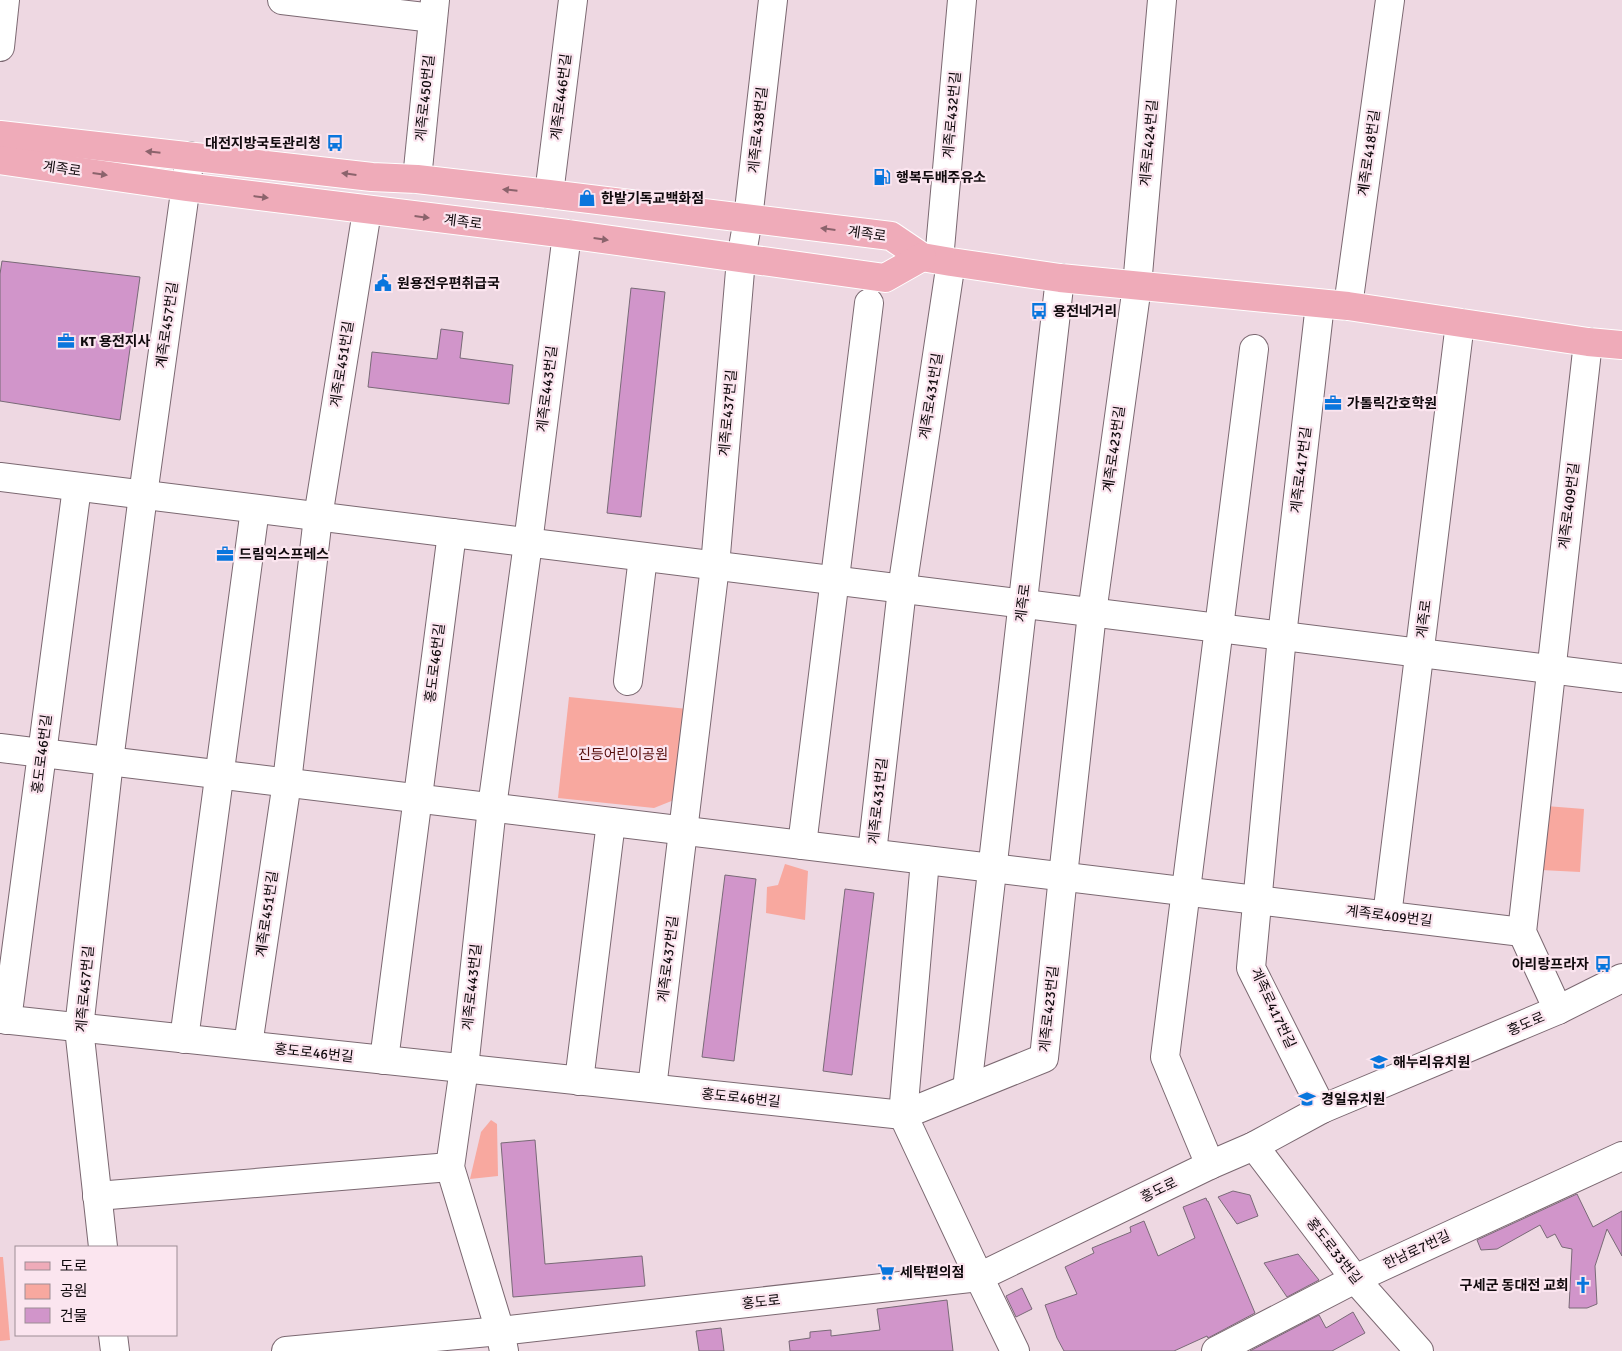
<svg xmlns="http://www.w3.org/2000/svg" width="1622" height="1351" viewBox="0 0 1622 1351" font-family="Signika,'Noto Sans KR',sans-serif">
  <rect width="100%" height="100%" fill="#eed8e2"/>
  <!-- green -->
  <g fill="#f8a89f">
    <polygon points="569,697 688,709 679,798 654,808 558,798"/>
    <polygon points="1546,806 1584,809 1580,872 1541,870"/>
    <polygon points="785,864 808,871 805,920 766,913 767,887 778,885"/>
    <polygon points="491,1120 497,1124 498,1176 470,1179 481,1132"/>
    <polygon points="0,1257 3,1257 10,1340 0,1341"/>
  </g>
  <!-- building -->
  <g fill="#d195ca" stroke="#796a77">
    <polygon points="2,261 140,277 120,420 0,401 0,274"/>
    <polygon points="631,288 665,292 641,517 607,513"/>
    <polygon points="441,329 463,332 460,358 513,365 509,404 368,387 372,352 437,359"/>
    <polygon points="725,875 756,879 734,1061 702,1057"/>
    <polygon points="845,889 874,893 852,1075 823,1071"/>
    <polygon points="535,1140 545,1264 642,1256 645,1286 513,1297 501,1143"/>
    <polygon points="1233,1191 1250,1195 1258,1216 1237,1224 1218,1197"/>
    <polygon points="1577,1194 1593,1227 1622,1211 1622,1256 1607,1229 1595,1266 1597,1304 1587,1308 1569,1308 1572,1249 1562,1247 1555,1234 1547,1238 1540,1225 1497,1249 1481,1250 1477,1240"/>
    <polygon points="1206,1198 1207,1201 1208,1201 1255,1313 1208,1338 1207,1336 1174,1351 1064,1351 1057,1338 1045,1305 1077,1294 1065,1267 1094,1253 1092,1248 1131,1232 1130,1227 1144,1221 1158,1256 1195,1238 1183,1207"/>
    <polygon points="1298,1254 1319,1280 1287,1297 1264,1263"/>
    <polygon points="1022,1288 1032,1309 1016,1317 1006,1296"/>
    <polygon points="947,1300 953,1351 790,1351 789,1341 810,1338 810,1332 831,1330 831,1336 880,1330 877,1309"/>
    <polygon points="1353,1312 1365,1333 1332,1351 1250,1351 1319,1315 1326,1328"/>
    <polygon points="721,1328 724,1351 699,1351 696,1331"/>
  </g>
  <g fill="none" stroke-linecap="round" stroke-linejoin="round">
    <!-- minor casing -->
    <g stroke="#7b6871" stroke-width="30">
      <g id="minor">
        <polyline points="282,0 433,18"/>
        <polyline points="0,47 5,0"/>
        <polyline points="417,179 435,0"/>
        <polyline points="549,194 573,0"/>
        <polyline points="939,260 962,0"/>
        <polyline points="1320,304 1282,636 1251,968 1322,1109"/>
        <polyline points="1348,306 1390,0"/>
        <polyline points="0,477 1622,678"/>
        <polyline points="628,681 643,557"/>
        <polyline points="0,748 1522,932"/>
        <polyline points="802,845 869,303"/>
        <polyline points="872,853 902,589 951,262"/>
        <polyline points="925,860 903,1115 979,1277 1015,1351"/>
        <polyline points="1387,916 1460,323"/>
        <polyline points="1558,1010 1522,932 1588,342"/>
        <polyline points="0,1019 903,1115 1044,1058 1063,876 1092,613 1137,286 1162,0"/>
        <polyline points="7,1020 77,487"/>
        <polyline points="184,1039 255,509"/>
        <polyline points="248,1045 287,782 318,517 367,211"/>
        <polyline points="384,1060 452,533"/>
        <polyline points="579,1081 611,822"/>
        <polyline points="652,1088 715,566 741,259 748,219 773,0"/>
        <polyline points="967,1089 1060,278"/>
        <polyline points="1254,1146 1355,1279 1419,1351"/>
        <polyline points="1210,1165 1165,1057 1254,349"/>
        <polyline points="97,1196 450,1167"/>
        <polyline points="103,1247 79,1028 109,761 143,495 190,156"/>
        <polyline points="113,1335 115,1351"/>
        <polyline points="286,1351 500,1331 979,1277 1210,1165 1254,1146 1322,1109 1558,1010 1622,978"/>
        <polyline points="504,1351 500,1331 450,1167 464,1068 492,807 528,543 567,234"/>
        <polyline points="1216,1351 1355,1279 1622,1156"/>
      </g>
    </g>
    <!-- major casing -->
    <g stroke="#fff" stroke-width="30">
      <g id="major">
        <polyline points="0,135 372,177 417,179 549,194 891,236 922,257 951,262 1060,278 1348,306 1588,342 1622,345"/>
        <polyline points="0,160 186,187 567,234 885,278 922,257"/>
      </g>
    </g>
    <!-- minor -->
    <use href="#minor" stroke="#fff" stroke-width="28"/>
    <!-- major -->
    <use href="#major" stroke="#efabb9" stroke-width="28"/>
  </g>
  <!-- one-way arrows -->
  <defs><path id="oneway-solid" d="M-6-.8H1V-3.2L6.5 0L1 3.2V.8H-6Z" transform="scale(1.25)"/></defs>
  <g fill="#8b636c">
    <use href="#oneway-solid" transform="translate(153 152) rotate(-174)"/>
    <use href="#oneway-solid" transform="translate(100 174) rotate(8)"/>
    <use href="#oneway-solid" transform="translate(349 174) rotate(-173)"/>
    <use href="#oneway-solid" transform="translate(510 190) rotate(-174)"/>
    <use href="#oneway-solid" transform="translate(261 197) rotate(7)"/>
    <use href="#oneway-solid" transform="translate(422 217) rotate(7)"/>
    <use href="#oneway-solid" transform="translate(828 229) rotate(-173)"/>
    <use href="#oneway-solid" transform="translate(601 239) rotate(8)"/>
  </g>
  <!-- icons -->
  <defs>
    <g id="bus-bare" transform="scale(1.35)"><path d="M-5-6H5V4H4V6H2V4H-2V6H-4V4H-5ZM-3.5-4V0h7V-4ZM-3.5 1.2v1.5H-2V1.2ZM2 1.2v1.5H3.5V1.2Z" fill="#0976dd" stroke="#fbe5ef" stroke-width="2.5" paint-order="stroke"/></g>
    <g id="fuel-bare" transform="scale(1.35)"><path d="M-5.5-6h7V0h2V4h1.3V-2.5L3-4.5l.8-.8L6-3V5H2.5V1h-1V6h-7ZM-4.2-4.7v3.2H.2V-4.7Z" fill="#0976dd" stroke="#fbe5ef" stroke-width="2.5" paint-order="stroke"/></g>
    <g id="shop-bare" transform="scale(1.35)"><path d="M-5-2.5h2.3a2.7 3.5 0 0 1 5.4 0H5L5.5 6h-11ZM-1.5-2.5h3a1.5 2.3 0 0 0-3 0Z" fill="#0976dd" stroke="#fbe5ef" stroke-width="2.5" paint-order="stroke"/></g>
    <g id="civic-bare" transform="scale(1.35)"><path d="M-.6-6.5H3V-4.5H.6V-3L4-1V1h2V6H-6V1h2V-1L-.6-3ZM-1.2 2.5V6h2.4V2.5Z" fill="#0976dd" stroke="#fbe5ef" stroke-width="2.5" paint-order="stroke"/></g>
    <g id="office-bare" transform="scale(1.35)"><path d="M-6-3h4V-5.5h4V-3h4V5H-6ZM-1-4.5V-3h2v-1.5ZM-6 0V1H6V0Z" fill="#0976dd" stroke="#fbe5ef" stroke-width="2.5" paint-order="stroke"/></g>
    <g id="school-bare" transform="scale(1.35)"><path d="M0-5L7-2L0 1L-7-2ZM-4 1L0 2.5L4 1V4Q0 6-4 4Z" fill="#0976dd" stroke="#fbe5ef" stroke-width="2.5" paint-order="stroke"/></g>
    <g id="supermarket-bare" transform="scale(1.35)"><path d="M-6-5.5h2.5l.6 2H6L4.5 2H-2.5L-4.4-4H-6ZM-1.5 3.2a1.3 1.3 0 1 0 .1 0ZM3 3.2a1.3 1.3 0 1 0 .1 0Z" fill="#0976dd" stroke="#fbe5ef" stroke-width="2.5" paint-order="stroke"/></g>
    <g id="church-bare" transform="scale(1.35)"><path d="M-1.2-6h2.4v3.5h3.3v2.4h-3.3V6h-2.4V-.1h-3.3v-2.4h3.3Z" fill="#0976dd" stroke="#fbe5ef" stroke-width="2.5" paint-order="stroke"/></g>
  </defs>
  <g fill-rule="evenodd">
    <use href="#bus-bare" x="335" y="143"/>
    <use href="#fuel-bare" x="882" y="177"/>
    <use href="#shop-bare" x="587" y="198"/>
    <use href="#civic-bare" x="383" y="283"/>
    <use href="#bus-bare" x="1039" y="311"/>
    <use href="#office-bare" x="66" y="341"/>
    <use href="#office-bare" x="1333" y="403"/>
    <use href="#office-bare" x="225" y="554"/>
    <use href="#bus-bare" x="1603" y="964"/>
    <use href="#school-bare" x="1379" y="1062"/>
    <use href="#school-bare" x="1307" y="1099"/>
    <use href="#supermarket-bare" x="886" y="1272"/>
    <use href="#church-bare" x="1583" y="1285"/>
  </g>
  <g text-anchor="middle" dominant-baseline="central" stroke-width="4.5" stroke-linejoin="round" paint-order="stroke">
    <!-- street labels -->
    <g font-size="14" fill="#100a0d" stroke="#fbe5ef">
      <text transform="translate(561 97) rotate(-83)">계족로446번길</text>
      <text transform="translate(425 98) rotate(-84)">계족로450번길</text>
      <text transform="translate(952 115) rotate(-85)">계족로432번길</text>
      <text transform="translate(758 130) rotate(-84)">계족로438번길</text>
      <text transform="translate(1149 143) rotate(-85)">계족로424번길</text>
      <text transform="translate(1369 153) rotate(-82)">계족로418번길</text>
      <text transform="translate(62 169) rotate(8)">계족로</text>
      <text transform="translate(463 222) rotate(7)">계족로</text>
      <text transform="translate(867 234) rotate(8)">계족로</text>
      <text transform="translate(167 325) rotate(-82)">계족로457번길</text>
      <text transform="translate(342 364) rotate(-81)">계족로451번길</text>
      <text transform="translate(547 389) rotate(-83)">계족로443번길</text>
      <text transform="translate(931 396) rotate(-81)">계족로431번길</text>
      <text transform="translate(728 413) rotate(-85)">계족로437번길</text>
      <text transform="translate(1114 449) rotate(-82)">계족로423번길</text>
      <text transform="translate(1301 470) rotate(-83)">계족로417번길</text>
      <text transform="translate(1569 506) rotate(-83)">계족로409번길</text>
      <text transform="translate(1023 603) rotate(-83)">계족로</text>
      <text transform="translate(1424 619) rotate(-83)">계족로</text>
      <text transform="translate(435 663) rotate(-83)">홍도로46번길</text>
      <text transform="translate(42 754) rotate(-83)">홍도로46번길</text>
      <text transform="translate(878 801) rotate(-84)">계족로431번길</text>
      <text transform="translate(267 914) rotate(-82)">계족로451번길</text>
      <text transform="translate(1389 916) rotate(7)">계족로409번길</text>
      <text transform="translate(668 959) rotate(-83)">계족로437번길</text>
      <text transform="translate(472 987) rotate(-84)">계족로443번길</text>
      <text transform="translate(85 989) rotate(-85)">계족로457번길</text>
      <text transform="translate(1273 1008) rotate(65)">계족로417번길</text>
      <text transform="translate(1049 1009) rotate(-84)">계족로423번길</text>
      <text transform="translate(1526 1024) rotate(-23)">홍도로</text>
      <text transform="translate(314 1053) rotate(6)">홍도로46번길</text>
      <text transform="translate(741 1098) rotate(6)">홍도로46번길</text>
      <text transform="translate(1159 1190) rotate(-26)">홍도로</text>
      <text transform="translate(1417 1250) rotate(-25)">한남로7번길</text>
      <text transform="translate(1334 1251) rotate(52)">홍도로33번길</text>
      <text transform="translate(761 1302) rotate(-6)">홍도로</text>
    </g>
    <!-- poi labels -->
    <g font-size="14" font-weight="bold" fill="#100a0d" stroke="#fbe5ef" text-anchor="start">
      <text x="321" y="143" text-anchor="end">대전지방국토관리청</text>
      <text x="896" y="177">행복두배주유소</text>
      <text x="601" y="198">한밭기독교백화점</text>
      <text x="397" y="283">원용전우편취급국</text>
      <text x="1053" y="311">용전네거리</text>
      <text x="80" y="341">KT 용전지사</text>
      <text x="1347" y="403">가톨릭간호학원</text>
      <text x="239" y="554">드림익스프레스</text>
      <text x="1589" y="964" text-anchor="end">아리랑프라자</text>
      <text x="1393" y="1062">해누리유치원</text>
      <text x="1321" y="1099">경일유치원</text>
      <text x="900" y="1272">세탁편의점</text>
      <text x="1569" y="1285" text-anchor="end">구세군 동대전 교회</text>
    </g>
    <!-- park labels -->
    <g font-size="14" fill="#560e0c" stroke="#fbe5ef">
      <text x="623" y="754">진등어린이공원</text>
    </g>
  </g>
  <!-- legend -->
  <rect x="15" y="1246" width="162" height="90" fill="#fbe5ef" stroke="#9d8d95"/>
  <rect x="25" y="1262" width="25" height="8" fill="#efabb9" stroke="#9d8d95"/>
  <text x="60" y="1271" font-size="15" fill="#100a0d">도로</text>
  <rect x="25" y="1284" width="25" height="15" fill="#f8a89f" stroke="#9d8d95"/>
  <text x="60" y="1296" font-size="15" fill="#100a0d">공원</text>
  <rect x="25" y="1308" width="25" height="15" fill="#d195ca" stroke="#9d8d95"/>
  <text x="60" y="1321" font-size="15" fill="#100a0d">건물</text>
</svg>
